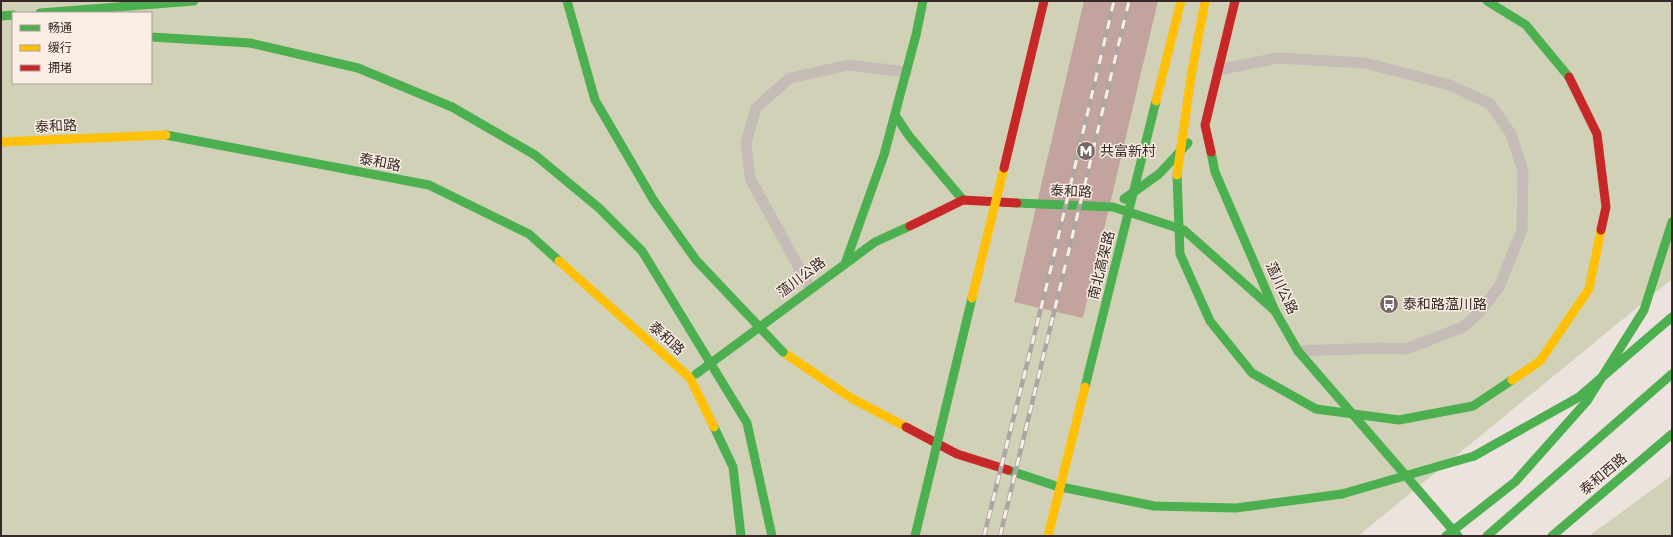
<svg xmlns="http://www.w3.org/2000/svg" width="1673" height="537" viewBox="0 0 1673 537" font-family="'PT Sans','Noto Sans SC',sans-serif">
  <rect width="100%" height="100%" fill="#ede3de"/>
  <!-- green -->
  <g fill="#d1d1b7" fill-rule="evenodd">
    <path d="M 1,1 L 1672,1 L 1672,279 L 1358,536 L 1,536 ZM 13,13 L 151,13 L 151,83 L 13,83 Z"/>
    <polygon points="1672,475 1672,536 1589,536"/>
  </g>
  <!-- building -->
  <polygon fill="#c2a39e" points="1084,1 1158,1 1083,318 1014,302"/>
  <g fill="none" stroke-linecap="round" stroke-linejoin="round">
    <!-- lane -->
    <g stroke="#c5bbb7" stroke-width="11">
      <polyline points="1218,70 1277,58 1365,63 1450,85 1490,104 1511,134 1523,171 1522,230 1499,287 1478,314 1463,327 1406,349 1383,348 1298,351"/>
      <polyline points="810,288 750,178 746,143 756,108 790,78 849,65 906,72"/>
    </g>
    <!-- fast -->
    <g stroke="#4caf50" stroke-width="9">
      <polyline points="567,1 595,100 654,201"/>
      <polyline points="1487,1 1526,25 1569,77"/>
      <polyline points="40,13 194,1"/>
      <polyline points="1,16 13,15"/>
      <polyline points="151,37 250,43 358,68 452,107"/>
      <polyline points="895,115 909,136 963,200"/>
      <polyline points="166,135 429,185 529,234 559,261"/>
      <polyline points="1211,152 1215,172 1275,311 1298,351 1458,536"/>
      <polyline points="1124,199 1159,174 1188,143"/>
      <polyline points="1017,203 1113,207 1184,230 1275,311"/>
      <polyline points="846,261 884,155 916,35 923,1"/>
      <polyline points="696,374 875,242 910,226"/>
      <polyline points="714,427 733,467 741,536"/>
      <polyline points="1474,456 1579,397 1672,317"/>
      <polyline points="1008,470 1056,486 1154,506 1236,508 1342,494"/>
      <polyline points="1487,536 1672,374"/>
      <polyline points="1552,536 1672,434"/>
    </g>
    <!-- slow -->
    <g stroke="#ffc107" stroke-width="9">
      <polyline points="1,142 166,135"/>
      <polyline points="559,261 690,378 714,427"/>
      <polyline points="783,352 851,398 906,427"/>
    </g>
    <!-- jam -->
    <g stroke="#c62828" stroke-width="9">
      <polyline points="1211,152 1205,125 1235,1"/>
      <polyline points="910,226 963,200 1017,203"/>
      <polyline points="906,427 957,454 1008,470"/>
    </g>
    <!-- rail casing -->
    <g stroke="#ada5a2" stroke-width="4.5">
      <g id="rail">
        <polyline points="984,536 1050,272 1114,1"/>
        <polyline points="1000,536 1129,1"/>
      </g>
    </g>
    <!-- rail -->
    <use href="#rail" stroke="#faede4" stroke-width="3" stroke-dasharray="9" stroke-linecap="butt"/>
    <!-- fast-bridge -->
    <g stroke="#4caf50" stroke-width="9">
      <polyline points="452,107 535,155 599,208 642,251 747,423 772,536"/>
      <polyline points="1177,175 1180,254 1210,321 1252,373 1316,409 1399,420 1473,406 1512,380"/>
      <polyline points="654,201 696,260 783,352"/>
      <polyline points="1085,387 1156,101"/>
      <polyline points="1342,494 1474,456"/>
      <polyline points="915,536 972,298"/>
      <polyline points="1446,536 1515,482 1587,401 1644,310 1672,222"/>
    </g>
    <!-- slow-bridge -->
    <g stroke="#ffc107" stroke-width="9">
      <polyline points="1156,101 1181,1"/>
      <polyline points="1177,175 1191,77 1205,1"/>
      <polyline points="972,298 1004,168"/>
      <polyline points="1512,380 1540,361 1589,289 1601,230"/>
      <polyline points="1048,536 1085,387"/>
    </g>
    <!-- jam-bridge -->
    <g stroke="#c62828" stroke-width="9">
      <polyline points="1569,77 1597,134 1606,207 1601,230"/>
      <polyline points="1004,168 1044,1"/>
    </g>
  </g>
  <!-- icons -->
  <defs>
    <g id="metro-disc" transform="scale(1)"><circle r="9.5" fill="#766966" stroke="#faede4"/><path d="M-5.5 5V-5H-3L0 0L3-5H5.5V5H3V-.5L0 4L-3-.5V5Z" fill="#fff"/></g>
    <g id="bus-disc" transform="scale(1)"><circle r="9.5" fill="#766966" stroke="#faede4"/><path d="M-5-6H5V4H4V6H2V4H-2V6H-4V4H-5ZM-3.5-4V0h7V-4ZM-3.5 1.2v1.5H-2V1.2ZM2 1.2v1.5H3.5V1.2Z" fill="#fff"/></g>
  </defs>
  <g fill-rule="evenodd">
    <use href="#metro-disc" x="1086" y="151"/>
    <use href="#bus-disc" x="1389" y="304"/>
  </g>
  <g text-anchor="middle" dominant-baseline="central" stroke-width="3" stroke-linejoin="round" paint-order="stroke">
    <!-- street labels -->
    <g font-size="14" fill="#362826" stroke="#faede4">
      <text transform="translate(56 126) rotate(-3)">泰和路</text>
      <text transform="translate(380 162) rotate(11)">泰和路</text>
      <text transform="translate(1071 191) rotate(3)">泰和路</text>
      <text transform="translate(1101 265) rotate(-76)">南北高架路</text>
      <text transform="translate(801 277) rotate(-37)">蕰川公路</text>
      <text transform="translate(1282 288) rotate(65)">蕰川公路</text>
      <text transform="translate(667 338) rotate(42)">泰和路</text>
      <text transform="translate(1603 474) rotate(-40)">泰和西路</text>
    </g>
    <!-- poi labels -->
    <g font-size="14" fill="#362826" stroke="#faede4" text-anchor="start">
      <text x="1100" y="151">共富新村</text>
      <text x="1403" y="304">泰和路蕰川路</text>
    </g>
  </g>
  <!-- border -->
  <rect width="1673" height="537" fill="none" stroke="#362826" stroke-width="4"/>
  <!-- legend -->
  <rect x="12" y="12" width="140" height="72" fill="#faede4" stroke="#ac9e98"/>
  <rect x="20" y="25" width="20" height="6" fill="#4caf50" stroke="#ac9e98"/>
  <text x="48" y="32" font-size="12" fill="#362826">畅通</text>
  <rect x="20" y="45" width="20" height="6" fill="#ffc107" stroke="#ac9e98"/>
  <text x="48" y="52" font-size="12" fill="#362826">缓行</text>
  <rect x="20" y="65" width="20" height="6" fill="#c62828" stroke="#ac9e98"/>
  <text x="48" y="72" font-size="12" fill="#362826">拥堵</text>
</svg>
